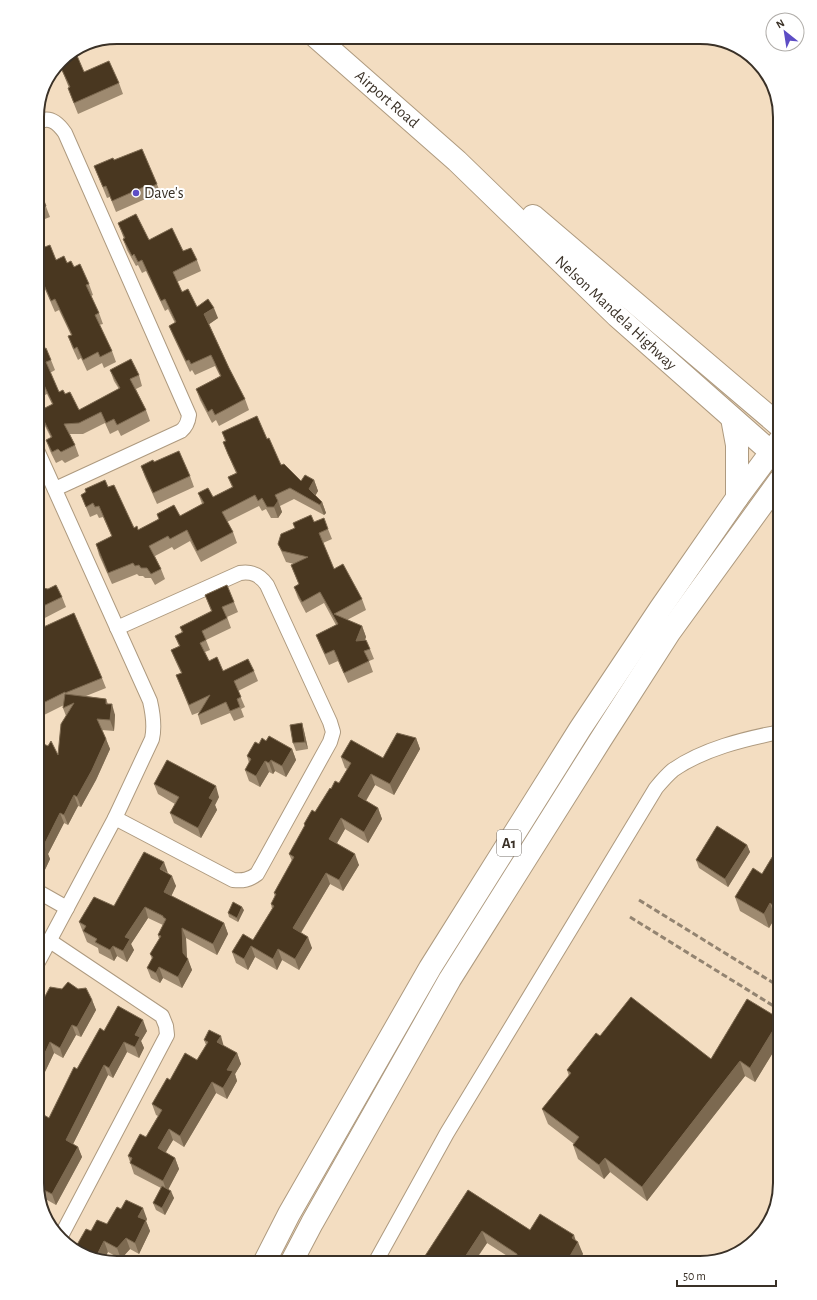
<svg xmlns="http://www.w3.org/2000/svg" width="817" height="1300" viewBox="0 0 817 1300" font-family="'Alegreya Sans',sans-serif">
  <rect width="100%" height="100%" fill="#f3ddc1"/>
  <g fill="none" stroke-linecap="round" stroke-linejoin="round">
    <!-- minor casing -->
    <g stroke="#ae9a7f" stroke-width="16">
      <g id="minor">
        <path d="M 37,123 C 49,115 58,123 65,133 L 189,415 C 188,423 186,427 181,431 L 55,489"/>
        <path d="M 115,818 L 233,880 C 243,881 249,880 257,874 L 330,742 L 333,732 L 330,722 L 267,585 C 260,575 252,571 240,573 L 117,628"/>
        <polyline points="37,891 67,908"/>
        <polyline points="50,941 162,1016 166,1026 167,1035 61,1236"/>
        <path d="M 37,964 L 115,818 L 152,739 C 155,726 153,714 150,701 L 37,450"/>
        <path d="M 375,1263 L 447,1133 L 656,788 C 661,782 667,775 673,770 C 703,749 744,739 780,732"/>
      </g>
    </g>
    <!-- primary casing -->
    <g stroke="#ae9a7f" stroke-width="24">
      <g id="primary">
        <polyline points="316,37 457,161 617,316 780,460"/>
        <polyline points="533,216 780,426"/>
      </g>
    </g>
    <!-- trunk casing -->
    <g stroke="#ae9a7f" stroke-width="24">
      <g id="trunk">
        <polyline points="732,418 737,445 737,498"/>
        <polyline points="264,1263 289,1214 430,968 580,729 660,609 737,498 780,440"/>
        <polyline points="291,1263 312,1223 450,979 601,739 669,633 780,480"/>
      </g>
    </g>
    <!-- minor -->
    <use href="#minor" stroke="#fff" stroke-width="14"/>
    <!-- primary -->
    <use href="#primary" stroke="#fff" stroke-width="22"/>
    <!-- trunk -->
    <use href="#trunk" stroke="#fff" stroke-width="22"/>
    <!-- rail -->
    <g stroke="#938471" stroke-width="3" stroke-dasharray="6 3" stroke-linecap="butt">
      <polyline points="639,900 780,987"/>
      <polyline points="630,917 780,1010"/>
    </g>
  </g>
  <!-- wall -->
  <g fill="#9e8a70">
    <polygon points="63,59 84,72 119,83 123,94 78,114 72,99 68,88 69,88 61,68 66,66"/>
    <polygon points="114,160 157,184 161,195 151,200 150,197 116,212 110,197 107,198 94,166"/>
    <polygon points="37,183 50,217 37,222"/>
    <polygon points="118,223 149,240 183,251 197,260 201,271 177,282 182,292 197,307 218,318 209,324 229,368 245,399 249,410 219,426 216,420 212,423 200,400 196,389 220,376 215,366 195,375 192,370 190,372 173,336 169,326 175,323 168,309 165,311 146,271 142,273 138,265 136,266 127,250 123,239 124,239"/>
    <polygon points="37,250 56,260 67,263 74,267 89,284 93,295 91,296 99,313 103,324 99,325 112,351 116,362 104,368 102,363 87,371 81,358 78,360 72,347 68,336 71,335 59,310 55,312 37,271"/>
    <polygon points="37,348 39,351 51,360 55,370 50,373 59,392 65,394 79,410 119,389 114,381 110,370 139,375 142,386 136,389 146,410 150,421 121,436 118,430 110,434 105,423 83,434 70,434 75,445 79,456 65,463 62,460 56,463 50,451 46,440 51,438 43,422 39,411 52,404 47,394 37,399"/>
    <polygon points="222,432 267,439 281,465 301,481 314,480 318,491 315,495 322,502 326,513 324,515 294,499 280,506 282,512 278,518 271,518 266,509 262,511 259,506 227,522 233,532 237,543 201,562 190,541 174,550 172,547 155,556 161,569 165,579 155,585 151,578 145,578 143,576 139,576 137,574 112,584 99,555 96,544 112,537 103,517 99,518 97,514 90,517 81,495 108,487 134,528 138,530 159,519 157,514 180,516 202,504 198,493 213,497 232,487 228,477 236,473 232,464 223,442 225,441"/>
    <polygon points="141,466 190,476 194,487 157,504 145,477"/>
    <polygon points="314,522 328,529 332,539 323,543 334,569 362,599 366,610 347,620 362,626 366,637 365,640 370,649 374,659 369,661 373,672 348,683 338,661 329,665 320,645 316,635 336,625 324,603 306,613 298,598 294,587 299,585 291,565 294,564 286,562 278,544 295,528 293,523"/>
    <polygon points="37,591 62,597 66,607 37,622"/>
    <polygon points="205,595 234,602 238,612 227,617 231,628 206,640 210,650 205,652 209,661 223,671 254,671 258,681 238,691 245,707 241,709 244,717 234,721 230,713 201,725 198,715 200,712 192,715 176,675 181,673 175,660 171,650 179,646 175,636 182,633 180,627 211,611"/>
    <polygon points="37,630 102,678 106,688 86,696 106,699 108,704 115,715 114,731 102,730 110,749 96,780 81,807 78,806 68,825 64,823 48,854 50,859 43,874 37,876 37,741 58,755 66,716 63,708 64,705 40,717 45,729 37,733"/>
    <polygon points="304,731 308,749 296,751 293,743"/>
    <polygon points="416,738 420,749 394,795 375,785 366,801 378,808 382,819 368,843 345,829 337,843 359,865 343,891 330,884 301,933 312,948 299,970 282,960 277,970 255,957 248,970 236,963 232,952 253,940 272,909 271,904 275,897 274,893 292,861 289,854 305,827 304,824 315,812 331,789 339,783 347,769 345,768 341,757 383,758"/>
    <polygon points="266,741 292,749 296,760 286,777 275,771 273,774 269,772 260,787 249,781 245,770 249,763 247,756 259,744"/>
    <polygon points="154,784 219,797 215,805 217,810 201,838 174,823 170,813 175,804 158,794"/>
    <polygon points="780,844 780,921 775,918 769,928 740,911 735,897 762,874"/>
    <polygon points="747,845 750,852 728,887 699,868 696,860"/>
    <polygon points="168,873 176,886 171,896 224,923 228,934 217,955 186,938 187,958 192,970 182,988 163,978 160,983 151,978 147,968 152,959 150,954 159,939 158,935 163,925 148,918 131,944 134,950 127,962 117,956 114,961 99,953 98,948 87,942 79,922 114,906"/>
    <polygon points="244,910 238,922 229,917 228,913"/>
    <polygon points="92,1000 96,1010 81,1037 76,1035 63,1058 54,1053 43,1076 39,1074 37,1079 37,1011"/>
    <polygon points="780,1019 780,1041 755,1082 745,1076 647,1201 610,1172 604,1179 578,1159 573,1145 574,1144 548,1124 542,1109 569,1076 567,1070 711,1059"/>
    <polygon points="104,1031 147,1031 141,1041 144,1048 139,1058 127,1052 113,1078 108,1075 73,1144 78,1147 82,1157 56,1205 40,1196 37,1183 37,1111 49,1118 77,1069"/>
    <polygon points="204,1040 224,1046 237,1053 241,1064 235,1074 237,1081 227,1099 216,1093 184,1147 173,1140 165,1152 175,1158 179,1169 168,1189 174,1198 165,1215 156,1210 153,1203 161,1188 134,1174 128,1156 146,1137 158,1116 156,1115 152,1104 170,1080 197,1060 206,1045"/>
    <polygon points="468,1190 530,1230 576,1241 583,1254 577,1263 514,1263 515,1261 487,1243 474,1263 425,1263 423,1259"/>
    <polygon points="121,1209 147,1219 146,1221 150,1231 139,1254 130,1249 121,1259 108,1252 91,1231 107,1224"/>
  </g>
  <!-- shaded-wall -->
  <g fill="#7c6950">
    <polygon points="214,308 218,318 208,325 204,314"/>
    <polygon points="314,480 318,491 313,500 309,489"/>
    <polygon points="278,501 282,512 278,518 274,507"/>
    <polygon points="322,502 326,513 324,515 320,505"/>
    <polygon points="362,626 366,637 360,651 356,641"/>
    <polygon points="112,704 115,715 114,731 110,720"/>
    <polygon points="302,723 304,731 308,749 305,742"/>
    <polygon points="416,738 420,749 394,795 390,784"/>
    <polygon points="106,739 110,749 96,780 81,807 77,797"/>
    <polygon points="292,749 296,760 286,777 282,766"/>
    <polygon points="271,760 275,771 273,774 269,763"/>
    <polygon points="265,761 269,772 260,787 256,776"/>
    <polygon points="371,774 375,785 362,807 358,796"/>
    <polygon points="216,786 219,797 215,805 217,810 201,838 198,828 209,798"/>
    <polygon points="74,795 78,806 68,825 64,815"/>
    <polygon points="378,808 382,819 368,843 364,832"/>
    <polygon points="60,813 64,823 48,854 50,859 43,874 39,863 43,847"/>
    <polygon points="341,818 345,829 333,850 329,839"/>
    <polygon points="747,845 750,852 728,887 725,879"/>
    <polygon points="355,854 359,865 343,891 339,880"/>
    <polygon points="164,862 168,873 160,869"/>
    <polygon points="326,873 330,884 297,939 293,928"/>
    <polygon points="172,876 176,886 168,903 164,892"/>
    <polygon points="770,903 775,918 769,928 764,914"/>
    <polygon points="145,907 148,918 131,944 134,950 127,962 123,951 125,937"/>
    <polygon points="242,907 244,910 238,922 237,918"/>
    <polygon points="224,923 228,934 217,955 213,944"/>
    <polygon points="182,928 186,938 187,960 188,959 192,970 182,988 178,977 183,953"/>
    <polygon points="308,937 312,948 299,970 295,959"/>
    <polygon points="113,946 117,956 114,961 110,950"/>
    <polygon points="251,946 255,957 248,970 244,959"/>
    <polygon points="278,949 282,960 277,970 273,959"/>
    <polygon points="159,967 163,978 160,983 156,973"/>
    <polygon points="92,1000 96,1010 81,1037 77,1027"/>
    <polygon points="780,1019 780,1041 755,1082 750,1068"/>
    <polygon points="143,1020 147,1031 141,1041 144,1048 139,1058 135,1047 135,1035"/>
    <polygon points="72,1025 76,1035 63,1058 60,1048"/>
    <polygon points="221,1036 224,1047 217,1042"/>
    <polygon points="50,1042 54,1053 43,1076 39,1066"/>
    <polygon points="124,1042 127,1052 113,1078 109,1068"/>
    <polygon points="237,1053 241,1064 235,1074 237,1081 227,1099 223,1088 227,1070"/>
    <polygon points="740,1061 745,1076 647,1201 642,1187"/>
    <polygon points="104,1065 108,1075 70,1150 66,1140"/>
    <polygon points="37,1068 39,1074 37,1079"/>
    <polygon points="212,1082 216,1093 184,1147 180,1136"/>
    <polygon points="169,1129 173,1140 162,1159 158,1148"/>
    <polygon points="78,1147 82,1157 56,1205 52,1194"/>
    <polygon points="175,1158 179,1169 167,1192 163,1181"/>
    <polygon points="605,1158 610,1172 604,1179 599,1165"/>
    <polygon points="171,1191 174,1198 165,1215 162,1208"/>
    <polygon points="143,1208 147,1219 146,1221 150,1231 139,1254 135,1243 138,1217"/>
    <polygon points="482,1231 487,1243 473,1263 465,1257"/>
    <polygon points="574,1235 577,1244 578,1242 583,1254 577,1263 566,1263 572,1238"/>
    <polygon points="126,1238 130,1249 121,1259 117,1248"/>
    <polygon points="104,1241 108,1252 104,1260 96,1257"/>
  </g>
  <!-- building -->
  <g fill="#493720" stroke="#7c6950">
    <polygon points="75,51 84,72 109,61 119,83 74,103 68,88 70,87 61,68 66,65 63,58"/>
    <polygon points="142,149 157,184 147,189 146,186 112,201 106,186 103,187 94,166 113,158 114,160"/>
    <polygon points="37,183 46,206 37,210"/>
    <polygon points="136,214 149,240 172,228 183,251 191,248 197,260 173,272 182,292 188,289 197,307 208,299 214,308 204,314 229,368 245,399 215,415 212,409 208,412 196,389 221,376 211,355 191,364 189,360 186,361 169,326 176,322 165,299 161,301 142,260 138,262 134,254 132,256 123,239 125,238 118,223"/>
    <polygon points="50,245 56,260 64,256 67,263 71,261 74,267 80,264 89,284 86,285 99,313 95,315 112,351 100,357 98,352 83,360 77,347 74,349 68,336 72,335 55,299 51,301 37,269 37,250"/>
    <polygon points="37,348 39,351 46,348 51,360 46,362 59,392 63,390 65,394 70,392 79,410 120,388 110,370 131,359 139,375 130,379 146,410 117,425 114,419 106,423 101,412 79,423 64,424 75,445 61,452 58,449 52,452 46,440 52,437 39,411 53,404 43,383 37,386"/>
    <polygon points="257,416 267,439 269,438 281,465 284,464 301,481 305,475 314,480 309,489 322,502 320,505 290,488 275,495 278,501 274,507 267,507 262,498 258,501 255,495 222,512 233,532 197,551 187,530 170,539 168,536 149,546 161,569 151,574 147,568 141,568 139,565 135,566 133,563 108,573 96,544 112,536 99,506 95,507 93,503 86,507 81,495 86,492 85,489 105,480 108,487 114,485 134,528 137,526 138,530 159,519 157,514 174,505 180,516 204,503 198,493 208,488 213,497 233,487 228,477 237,473 228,454 223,442 226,441 222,432"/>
    <polygon points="179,451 190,476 153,493 141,466 153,460 154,462"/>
    <polygon points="311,515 314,522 324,518 328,529 319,533 334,569 343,564 362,599 334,614 362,626 356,641 366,640 370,649 364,651 369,661 344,673 334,650 325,654 316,635 338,624 320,592 302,602 294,587 299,584 291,565 308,557 282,551 278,544 281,534 295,528 293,523"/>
    <polygon points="56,585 62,597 37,609 37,591 43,588 48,589"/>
    <polygon points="227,585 234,602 222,607 227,618 202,631 206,640 200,643 209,661 217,657 223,671 248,659 254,671 234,681 241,697 237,699 240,707 230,711 226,702 198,715 210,695 189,705 176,675 182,673 171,650 180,646 175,636 183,632 180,627 212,611 205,595"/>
    <polygon points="74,613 102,678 65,693 65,692 37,706 37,630"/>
    <polygon points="65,694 106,699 106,704 112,704 110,720 97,719 106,739 92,770 77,797 74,795 64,815 60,813 43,847 46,849 39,863 37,864 37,741 48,746 51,741 58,755 61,724 74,703 63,708"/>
    <polygon points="37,710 41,719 37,721"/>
    <polygon points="302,723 305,742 293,743 290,725"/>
    <polygon points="397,733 416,738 390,784 371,774 358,796 378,808 364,832 341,818 329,839 355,854 339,880 326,873 293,928 308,937 295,959 278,949 273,959 251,946 244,959 232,952 243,934 253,940 274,906 271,904 276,894 274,893 294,857 289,854 305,825 304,824 312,810 315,812 330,788 331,789 335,781 339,783 351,763 341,757 351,740 383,758"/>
    <polygon points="269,736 292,749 282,766 271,760 269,763 265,761 256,776 245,770 251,759 247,756 255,742 259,744 262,738 266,741"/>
    <polygon points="167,760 216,786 209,798 213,800 198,828 170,813 179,797 154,784"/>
    <polygon points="717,826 747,845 725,879 696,860"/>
    <polygon points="780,844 780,911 770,903 764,914 735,897 753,868 762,874"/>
    <polygon points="144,852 164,862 160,869 172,876 164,892 224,923 213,944 182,928 183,953 188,959 178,977 159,967 156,973 147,968 153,957 150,954 161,936 158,935 166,919 163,917 163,916 145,907 125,937 130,939 123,951 113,946 110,950 95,942 97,939 83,931 86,926 79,922 94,897 114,906"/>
    <polygon points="233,902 242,907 237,918 228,913"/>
    <polygon points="68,982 78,989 86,988 92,1000 77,1027 72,1025 60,1048 50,1042 39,1066 37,1065 37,1011 50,987 62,989"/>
    <polygon points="631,997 711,1059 747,999 780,1019 750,1068 740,1061 642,1187 605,1158 599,1165 573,1145 579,1137 542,1109 571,1073 567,1070 596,1033 600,1036"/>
    <polygon points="118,1006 143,1020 135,1035 140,1037 135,1047 124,1042 109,1068 104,1065 66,1140 78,1147 52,1194 38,1187 37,1183 37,1135 41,1128 37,1126 37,1111 49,1118 74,1067 77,1069 100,1028 104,1031"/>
    <polygon points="209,1030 221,1036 217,1042 237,1053 227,1070 233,1071 223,1088 212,1082 180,1136 169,1129 158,1148 175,1158 163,1181 130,1163 132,1158 128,1156 140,1134 146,1137 162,1110 152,1104 167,1078 170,1080 185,1053 197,1060 208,1042 204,1040"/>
    <polygon points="162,1186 171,1191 162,1208 153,1203"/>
    <polygon points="468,1190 530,1230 540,1214 574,1235 572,1238 578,1242 566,1263 514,1263 518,1256 517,1255 517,1254 482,1231 465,1257 474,1263 430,1263 423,1259"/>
    <polygon points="126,1200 143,1208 138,1217 146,1220 135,1243 126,1238 117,1248 104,1241 96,1257 74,1250 86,1229 91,1231 97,1220 107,1224 117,1207 121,1209"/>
  </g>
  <!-- markers -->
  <circle fill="#5d4dc5" stroke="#fff" stroke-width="1.5" cx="136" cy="193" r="4"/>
  <g text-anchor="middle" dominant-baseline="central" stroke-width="4" stroke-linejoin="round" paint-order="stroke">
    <!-- shield labels -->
    <rect fill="#fff" stroke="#756f68" stroke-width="1" x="497" y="830" width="24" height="26" rx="3"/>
    <g font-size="15" font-weight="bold" fill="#3a3127">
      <text x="509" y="843">A1</text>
    </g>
    <!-- street labels -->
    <g font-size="16" fill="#3a3127" stroke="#fff">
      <text transform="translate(387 99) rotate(41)">Airport Road</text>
      <text transform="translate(616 313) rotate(43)">Nelson Mandela Highway</text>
    </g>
    <!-- poi labels -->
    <g font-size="16" fill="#3a3127" stroke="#fff" text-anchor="start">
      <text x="144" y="193">Dave's</text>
    </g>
  </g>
  <!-- crop -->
  <path d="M0 0H817V1300H0ZM117 44H700A73 73 0 0 1 773 117V1183A73 73 0 0 1 700 1256H117A73 73 0 0 1 44 1183V117A73 73 0 0 1 117 44Z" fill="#fff" fill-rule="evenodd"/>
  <path fill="none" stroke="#3a3127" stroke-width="2" d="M117 44H700A73 73 0 0 1 773 117V1183A73 73 0 0 1 700 1256H117A73 73 0 0 1 44 1183V117A73 73 0 0 1 117 44Z"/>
  <!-- north arrow -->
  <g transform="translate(785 32) rotate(330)"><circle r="19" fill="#ffffff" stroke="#b0ada9"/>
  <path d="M0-3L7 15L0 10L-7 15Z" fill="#5d4dc5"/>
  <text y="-6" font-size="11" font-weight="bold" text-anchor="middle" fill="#3a3127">N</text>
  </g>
  <!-- scale -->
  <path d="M677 1280v6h99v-6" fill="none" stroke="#3a3127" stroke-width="2"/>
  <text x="683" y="1280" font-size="12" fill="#3a3127" stroke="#ffffff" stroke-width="3" paint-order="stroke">50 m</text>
</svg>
